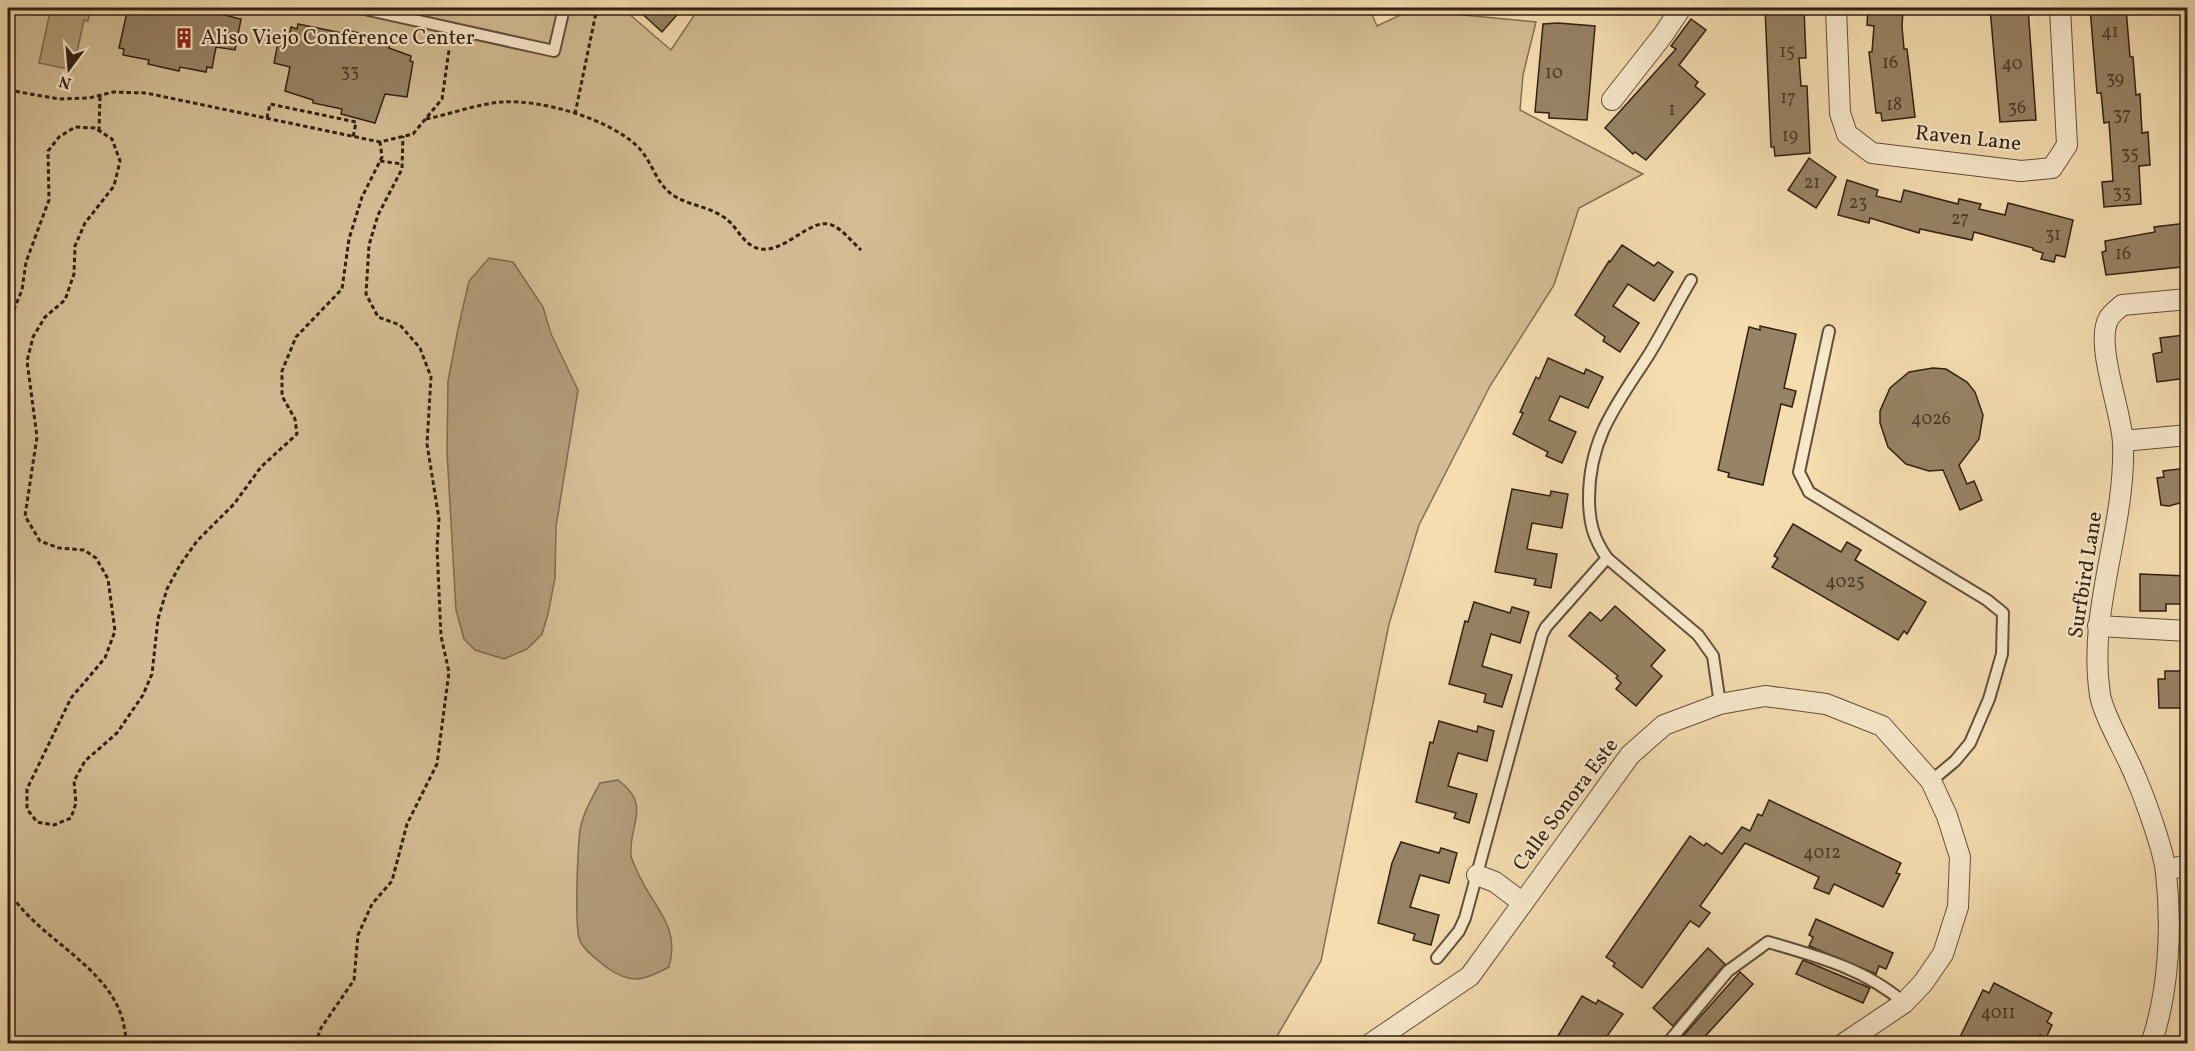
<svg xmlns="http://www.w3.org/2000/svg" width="2195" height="1051" viewBox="0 0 2195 1051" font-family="Vollkorn,serif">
  <rect width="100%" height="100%" fill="#f5ddb0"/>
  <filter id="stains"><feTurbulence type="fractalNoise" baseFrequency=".00333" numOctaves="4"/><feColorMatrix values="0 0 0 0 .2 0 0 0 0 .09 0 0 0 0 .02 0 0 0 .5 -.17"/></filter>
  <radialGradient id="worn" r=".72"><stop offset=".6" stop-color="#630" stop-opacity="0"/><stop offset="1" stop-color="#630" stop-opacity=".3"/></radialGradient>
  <!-- green -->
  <polygon fill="#d4bd95" stroke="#836f54" stroke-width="1.5" points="8,8 622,8 671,50 699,8 1369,8 1377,26 1411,10 1536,22 1523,75 1520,110 1643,174 1579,208 1554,285 1490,386 1419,525 1389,624 1321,961 1273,1043 8,1043"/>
  <!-- water -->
  <g fill="#b39d7b" stroke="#7f6b51" stroke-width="1.5">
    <polygon points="48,8 90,10 88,21 84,20 73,70 39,63 50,12 47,11"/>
    <polygon points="489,258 513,262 543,307 551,334 578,390 556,527 555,578 548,614 542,634 527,649 504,659 475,650 464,639 456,610 447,452 448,381 458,329 469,281"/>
    <path d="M 618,780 C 653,805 628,825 631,856 C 632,861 636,868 638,873 C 653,908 681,925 669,967 C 643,981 631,985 606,967 C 597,959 585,952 580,941 C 574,928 578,847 580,830 C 583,813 592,798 600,783 Z"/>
  </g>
  <!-- building -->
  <g fill="#978365" stroke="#322113" stroke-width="1.5">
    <polygon points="128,8 195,8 241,19 235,50 216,47 212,68 207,67 206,72 180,67 179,71 148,64 149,60 123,55 124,49 119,48"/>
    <polygon points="636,8 683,8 662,32"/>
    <polygon points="1765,8 1804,8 1806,58 1799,58 1801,86 1807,86 1810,153 1775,156 1774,147 1771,147"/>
    <polygon points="1868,8 1903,8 1902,27 1904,49 1907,49 1915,117 1882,121 1881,113 1876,113 1869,52 1872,52 1874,26 1867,25"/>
    <polygon points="1990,8 2028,8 2036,120 2000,122"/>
    <polygon points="2090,8 2126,8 2130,57 2133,57 2136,95 2140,94 2142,133 2148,132 2150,165 2139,166 2141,204 2104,207 2102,182 2113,181 2109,122 2104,123 2101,93 2097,93"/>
    <polygon points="1691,19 1706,30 1679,65 1698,82 1695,86 1705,94 1646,160 1635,152 1633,154 1605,128 1676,49 1671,46"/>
    <polygon points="1558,23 1595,26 1587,120 1549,118 1549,113 1535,112 1543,24"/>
    <polygon points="298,24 342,33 343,29 390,41 389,48 411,56 410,61 413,62 407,97 385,94 375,123 341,114 342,109 313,103 313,100 285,91 290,67 274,63 278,43 287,45 291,27 297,29"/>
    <polygon points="1809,158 1836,177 1816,208 1788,190"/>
    <polygon points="1847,180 1878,190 1876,196 1901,202 1904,190 1958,204 1959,199 1981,204 1979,209 2005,215 2008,203 2073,220 2065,257 2056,255 2054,262 2041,259 2043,253 2033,250 2033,248 1974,232 1972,240 1920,229 1919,233 1870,218 1869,223 1838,215"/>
    <polygon points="2187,223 2187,246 2185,247 2186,256 2180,257 2181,267 2106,275 2102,252 2106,251 2105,241 2155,232 2154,227"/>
    <polygon points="1622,245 1654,266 1658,262 1673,272 1654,301 1628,284 1613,306 1639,323 1620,352 1603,341 1605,337 1575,315 1609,261 1610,262"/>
    <polygon points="1760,326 1796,334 1784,388 1796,391 1792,407 1781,404 1763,485 1728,477 1729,473 1718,470 1749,327 1760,330"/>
    <polygon points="2184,335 2187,378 2157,382 2153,354 2162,352 2160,338"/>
    <polygon points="1548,358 1584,374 1586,369 1603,377 1588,408 1560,396 1549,420 1576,432 1562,463 1546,456 1548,452 1513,434 1523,413 1520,412 1536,377 1539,379"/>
    <polygon points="1933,368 1946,369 1967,382 1975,392 1983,415 1979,439 1959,465 1967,484 1974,481 1982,500 1960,510 1943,470 1929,471 1906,464 1888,447 1880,423 1880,411 1890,388 1909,372"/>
    <polygon points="2187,468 2187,501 2169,506 2161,505 2157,478 2164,477 2163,471"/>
    <polygon points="1512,489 1550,496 1551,491 1568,494 1562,528 1532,523 1527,549 1557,554 1551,588 1534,585 1536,579 1495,572"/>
    <polygon points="1793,524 1841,552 1847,542 1861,550 1855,560 1926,602 1907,634 1904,631 1898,640 1772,567 1778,558 1774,556"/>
    <polygon points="2140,574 2187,576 2187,604 2166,604 2166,611 2140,611"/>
    <polygon points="1474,602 1510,613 1512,607 1529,612 1520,643 1491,634 1482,666 1512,675 1502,707 1484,702 1486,694 1449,684 1465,621 1468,622"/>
    <polygon points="1615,606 1665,650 1651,666 1662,676 1636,706 1616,689 1621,683 1616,678 1618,676 1569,636 1590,612 1601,621"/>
    <polygon points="2165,671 2187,671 2187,708 2159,708 2158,679 2165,679"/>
    <polygon points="1439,721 1477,732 1478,726 1494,731 1487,761 1458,753 1448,786 1477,794 1469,823 1454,818 1456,813 1416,802 1430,742 1433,743"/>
    <polygon points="1769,800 1901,863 1896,873 1900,874 1883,907 1834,884 1829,894 1814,888 1819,877 1745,843 1700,906 1710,913 1699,927 1690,921 1642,988 1613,966 1615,963 1606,957 1690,836 1704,846 1706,843 1722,854 1742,827 1750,831 1758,814 1762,816"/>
    <polygon points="1401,842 1439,853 1441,848 1457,853 1449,883 1420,875 1410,907 1439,915 1431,945 1413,940 1415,934 1378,923 1392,863"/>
    <polygon points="1816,919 1893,953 1886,969 1879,966 1876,974 1809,946 1813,937 1809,935"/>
    <polygon points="1708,948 1725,964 1673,1026 1653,1008"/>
    <polygon points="1803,960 1870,988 1863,1003 1796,974"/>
    <polygon points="1740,972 1753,984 1698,1044 1692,1044 1683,1036"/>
    <polygon points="1994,983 2052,1013 2047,1022 2052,1025 2046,1038 2040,1035 2036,1044 1963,1044 1965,1039 1960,1037 1983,990 1989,993"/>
    <polygon points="1582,996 1596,1004 1598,1000 1623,1014 1607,1036 1617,1044 1553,1044"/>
  </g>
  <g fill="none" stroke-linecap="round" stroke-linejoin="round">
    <!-- lane casing -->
    <g stroke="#63503a" stroke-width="14">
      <g id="lane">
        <polyline points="360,8 554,51 564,8"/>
        <path d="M 1691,280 C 1676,305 1663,332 1648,356 C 1617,404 1589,438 1589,498 C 1589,522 1593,538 1607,558 L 1698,635 L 1713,656 L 1720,704"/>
        <polyline points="1829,331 1799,472 1809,492 1987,600 2003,613 2002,654 1989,699 1970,743 1955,761 1931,781"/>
        <polyline points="1437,958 1459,931 1465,918 1542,635 1546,627 1607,558"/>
        <path d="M 1667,1044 L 1728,971 L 1768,942 C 1816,956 1866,969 1904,1003"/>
      </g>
    </g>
    <!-- street casing -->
    <g stroke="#63503a" stroke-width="22">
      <g id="street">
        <polyline points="1836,8 1840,113 1847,134 1872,153 2021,171 2052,168 2067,145 2060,8"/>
        <polyline points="1612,100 1663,35 1681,8"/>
        <polyline points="2123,441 2188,435"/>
        <polyline points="2098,626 2188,631"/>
        <polyline points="2166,870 2188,865"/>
        <polyline points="1477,875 1495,882 1523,903"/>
        <polyline points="1370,1044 1470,976 1630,755 1664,725 1720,704 1765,696 1826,704 1882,726 1931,781 1947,816 1960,857 1958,907 1943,954 1923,983 1904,1003 1843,1044"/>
        <path d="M 2151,1044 C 2169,992 2172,927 2166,873 C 2164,851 2145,799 2136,778 C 2127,755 2104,717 2100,695 C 2087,609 2126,529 2123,443 C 2122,412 2094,343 2109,318 C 2112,313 2118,309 2122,305 L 2188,299"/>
      </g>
    </g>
    <!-- path -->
    <g stroke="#322113" stroke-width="3" stroke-dasharray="4.5 3" stroke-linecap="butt">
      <polyline points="8,90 59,99 89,98 113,92 146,93 380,142 413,134 442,99 449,50"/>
      <polyline points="575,114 597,8"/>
      <polyline points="267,118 270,104 356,122 353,138"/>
      <path d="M 426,119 C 451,114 477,104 502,102 C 541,99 610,119 638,147 C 653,162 656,186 676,197 C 690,205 708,207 722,216 C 736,224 741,241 754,247 C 782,260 811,213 834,226 C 844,231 853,243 861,250"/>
      <polyline points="99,131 100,96"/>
      <polyline points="380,161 402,164"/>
      <polyline points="8,324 22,290 26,262 49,200 48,151 59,137 75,127 95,128 112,139 120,161 114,186 85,223 75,246 74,274 65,300 45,317 33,337 27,361 37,437 25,516 40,541 59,548 84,550 96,558 108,579 115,631 105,658 71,698 27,789 27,809 37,822 54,825 71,818 76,803 74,781 85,761 117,733 143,695 152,674 158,619 167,589 180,565 197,541 234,504 261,467 297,434 295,419 282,396 282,371 296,337 342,289 349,239 362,197 382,157 380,142"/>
      <path d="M 8,890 C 35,936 100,961 120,1012 C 124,1021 125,1033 127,1044"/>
      <polyline points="315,1044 321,1028 354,980 358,935 372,904 392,881 407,824 437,764 449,672 441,636 437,547 439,519 427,444 431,377 420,348 400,325 378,317 366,294 369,245 378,215 402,169 403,136"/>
    </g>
    <!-- lane -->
    <use href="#lane" stroke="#f8e9cc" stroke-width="10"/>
    <!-- street -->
    <use href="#street" stroke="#f8e9cc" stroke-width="20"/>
  </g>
  <!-- icons -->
  <defs>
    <g id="building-bare" transform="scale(1.62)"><path d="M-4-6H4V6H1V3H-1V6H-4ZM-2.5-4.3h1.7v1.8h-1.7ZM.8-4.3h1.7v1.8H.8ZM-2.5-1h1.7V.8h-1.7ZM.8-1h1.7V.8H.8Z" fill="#8f2418" stroke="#f8e9cc" stroke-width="2.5" paint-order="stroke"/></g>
  </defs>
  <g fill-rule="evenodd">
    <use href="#building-bare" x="184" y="38"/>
  </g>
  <g text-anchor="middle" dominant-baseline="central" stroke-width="4.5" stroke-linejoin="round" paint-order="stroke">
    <!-- number labels -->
    <g font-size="18" fill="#4b3a28">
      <text x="2110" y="32">41</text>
      <text x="1787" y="52">15</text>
      <text x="1890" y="63">16</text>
      <text x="2012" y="64">40</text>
      <text x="350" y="72">33</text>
      <text x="1554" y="73">10</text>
      <text x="2115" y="79">39</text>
      <text x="1788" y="98">17</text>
      <text x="1894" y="105">18</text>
      <text x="2017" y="108">36</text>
      <text x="1672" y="110">1</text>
      <text x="2122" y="115">37</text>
      <text x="1790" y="136">19</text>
      <text x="2130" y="154">35</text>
      <text x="1812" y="183">21</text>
      <text x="2122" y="193">33</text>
      <text x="1858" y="203">23</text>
      <text x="1960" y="219">27</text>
      <text x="2053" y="235">31</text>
      <text x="2123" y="254">16</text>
      <text x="1931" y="419">4026</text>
      <text x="1845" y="582">4025</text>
      <text x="1822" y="853">4012</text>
      <text x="1998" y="1013">4011</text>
    </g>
    <!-- poi labels -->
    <g font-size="21" fill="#322113" stroke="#f8e9cc" text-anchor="start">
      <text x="201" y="38">Aliso Viejo Conference Center</text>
    </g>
    <!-- street labels -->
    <g font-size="21" fill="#322113" stroke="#f8e9cc">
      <text transform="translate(1968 139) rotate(6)">Raven Lane</text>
      <text transform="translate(2086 575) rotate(-81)">Surfbird Lane</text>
      <text transform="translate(1566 805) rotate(-53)">Calle Sonora Este</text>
    </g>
  </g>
  <!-- margin -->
  <rect width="2195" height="1051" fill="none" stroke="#f5ddb0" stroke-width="30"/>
  <rect x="9" y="9" width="2177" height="1033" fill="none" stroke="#322113" stroke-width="3"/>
  <rect x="15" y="15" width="2165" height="1021" fill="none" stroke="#322113" stroke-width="1.5"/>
  <!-- north arrow -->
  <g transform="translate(69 69) rotate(196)" stroke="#f8e9cc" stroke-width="4.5" paint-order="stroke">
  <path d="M0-4.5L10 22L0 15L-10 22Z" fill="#322113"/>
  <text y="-9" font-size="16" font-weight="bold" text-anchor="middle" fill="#322113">N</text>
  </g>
  <rect width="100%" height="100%" filter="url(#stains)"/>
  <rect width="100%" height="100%" fill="url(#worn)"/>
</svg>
